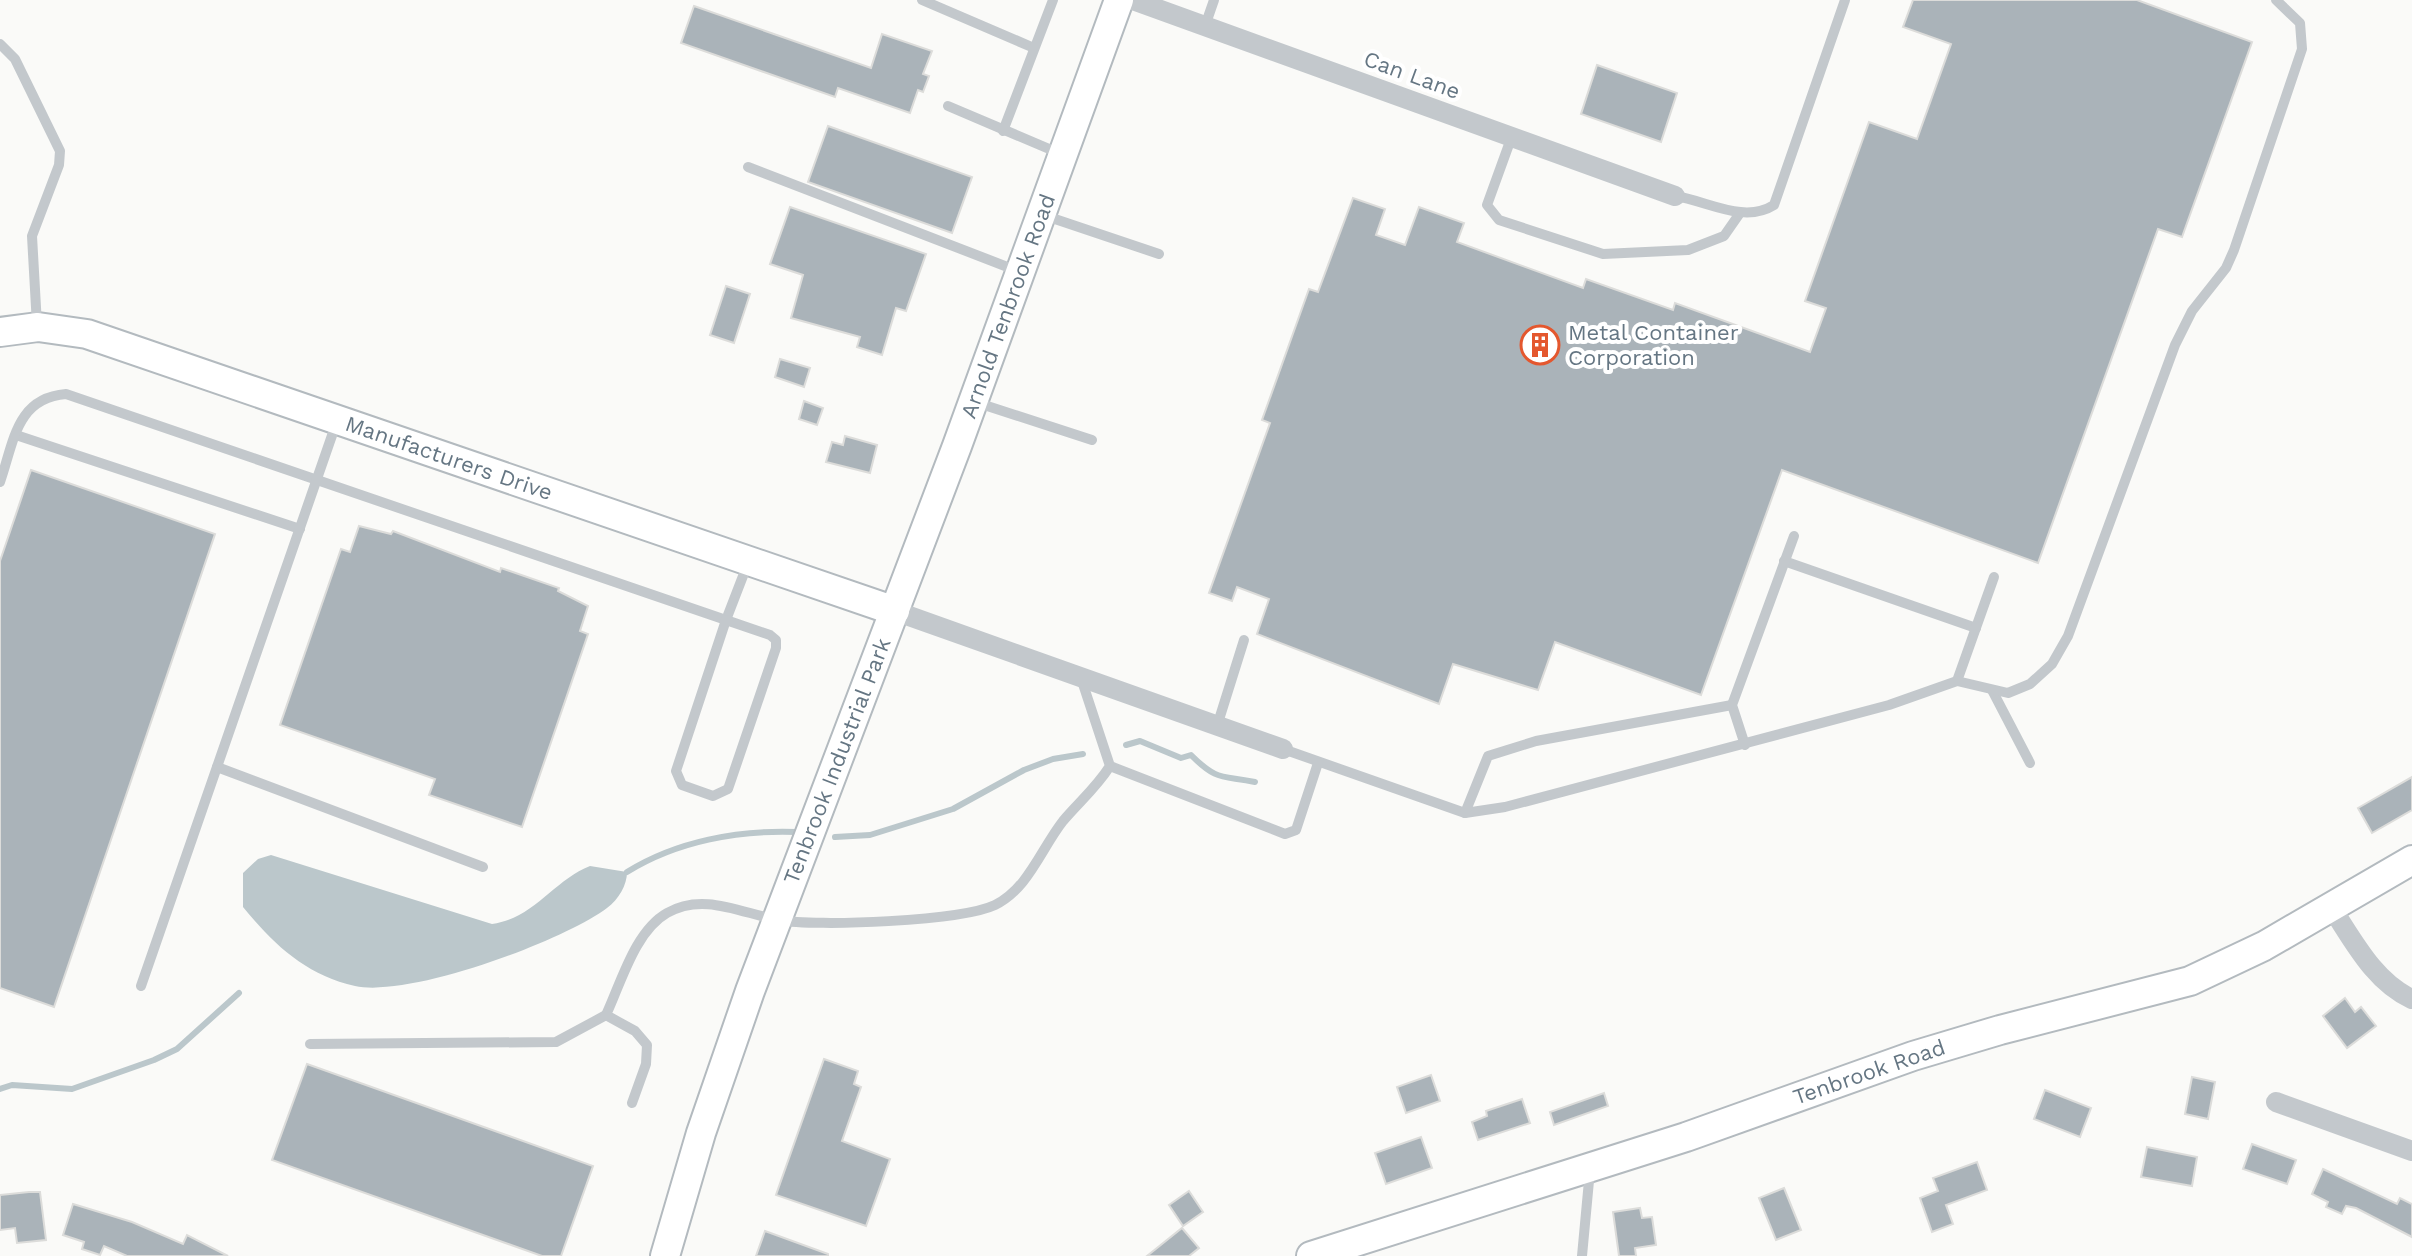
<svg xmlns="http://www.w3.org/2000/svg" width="2412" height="1256" viewBox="0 0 2412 1256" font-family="'Work Sans',sans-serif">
  <rect width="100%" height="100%" fill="#fafaf8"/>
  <!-- water -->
  <path fill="#bbc7cb" d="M 271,855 L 492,924 C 533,919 554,880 590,866 L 627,872 C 627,885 619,899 607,908 C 563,941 410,998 355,986 C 306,975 274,945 243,907 L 243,873 L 258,859 Z"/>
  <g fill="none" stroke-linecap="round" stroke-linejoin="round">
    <!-- stream -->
    <g stroke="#bbc7cb" stroke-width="6">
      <path d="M 1126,745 L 1140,741 L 1181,758 L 1191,755 C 1218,782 1222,775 1255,782"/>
      <polyline points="835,837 870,835 953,809 1024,770 1053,759 1083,754"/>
      <path d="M 627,872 C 677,841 738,830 796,832"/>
      <polyline points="0,1089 12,1085 72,1089 154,1060 177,1049 239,993"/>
    </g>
  </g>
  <!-- building -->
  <g fill="#aab3b9" stroke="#dcdcda" stroke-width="2">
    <polygon points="1913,0 2137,0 2252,42 2182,237 2158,229 2038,563 1782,470 1701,695 1555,642 1538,690 1453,664 1439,704 1257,634 1269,599 1237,587 1232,601 1209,593 1270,423 1262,420 1309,289 1318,292 1353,198 1385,209 1376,235 1405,245 1419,207 1464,223 1457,242 1583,288 1586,279 1673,310 1675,303 1810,352 1826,308 1805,301 1869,122 1917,139 1951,44 1903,27"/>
    <polygon points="694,6 871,68 882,34 932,51 923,74 929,76 923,92 918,90 910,113 838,88 835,97 681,43"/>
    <polygon points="1597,65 1677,93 1661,142 1581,114"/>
    <polygon points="828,126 972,177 952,233 808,182"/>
    <polygon points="790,207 926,254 906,311 896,308 882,355 857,347 860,337 791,318 803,275 770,264"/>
    <polygon points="726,286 750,294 734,343 710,335"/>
    <polygon points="780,359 810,368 804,387 775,377"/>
    <polygon points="804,401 823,408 817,425 799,419"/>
    <polygon points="845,436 877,445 870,473 826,462 832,442 843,445"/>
    <polygon points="31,470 215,534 54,1007 0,988 0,561"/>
    <polygon points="359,526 391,534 393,531 500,572 501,568 559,588 558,591 588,606 580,631 588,634 522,827 429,795 435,779 280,725 341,549 350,552"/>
    <polygon points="2412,777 2412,810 2372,833 2358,808"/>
    <polygon points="2345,998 2355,1012 2361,1007 2376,1026 2347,1048 2323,1016"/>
    <polygon points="824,1059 858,1071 854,1084 861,1087 842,1141 890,1159 866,1226 776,1195"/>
    <polygon points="307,1064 593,1166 561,1256 542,1256 272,1160"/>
    <polygon points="1431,1075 1440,1101 1406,1113 1397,1087"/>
    <polygon points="2192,1077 2215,1082 2208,1119 2185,1114"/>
    <polygon points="2045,1090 2091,1108 2080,1137 2034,1119"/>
    <polygon points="1604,1093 1608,1106 1554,1125 1550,1112"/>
    <polygon points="1522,1099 1530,1123 1478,1140 1472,1122 1487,1116 1486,1111"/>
    <polygon points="1421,1137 1432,1168 1386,1184 1375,1153"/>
    <polygon points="2252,1144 2296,1160 2287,1184 2243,1169"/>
    <polygon points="2147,1147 2197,1157 2192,1186 2141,1177"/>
    <polygon points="1977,1162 1987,1190 1946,1205 1953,1224 1932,1232 1920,1198 1938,1191 1933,1178"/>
    <polygon points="2323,1169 2397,1204 2400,1198 2412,1204 2412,1237 2356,1208 2346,1206 2342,1214 2326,1207 2328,1202 2312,1194"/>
    <polygon points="1784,1188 1801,1230 1776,1240 1759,1198"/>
    <polygon points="1189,1191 1203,1212 1183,1226 1169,1205"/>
    <polygon points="29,1192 40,1192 46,1240 17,1243 15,1228 0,1230 0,1195"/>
    <polygon points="73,1204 132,1222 183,1244 187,1235 228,1256 127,1256 104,1246 100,1255 82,1249 84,1242 63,1235"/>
    <polygon points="1640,1208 1642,1218 1652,1217 1656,1245 1635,1248 1636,1256 1619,1256 1613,1212"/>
    <polygon points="1182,1228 1199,1248 1189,1256 1147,1256"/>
    <polygon points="765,1231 828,1254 828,1256 756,1256"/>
  </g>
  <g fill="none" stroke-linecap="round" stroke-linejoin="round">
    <!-- secondary casing -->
    <g stroke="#b3babf" stroke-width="32">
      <g id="secondary">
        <polyline points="0,332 38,327 87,334 895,611"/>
        <polyline points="665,1256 701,1133 750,991 957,446 1119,0"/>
        <polyline points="1311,1256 1686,1137 1913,1056 2000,1030 2190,981 2264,946 2412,860"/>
      </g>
    </g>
    <!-- lane -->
    <g stroke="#c3c8cc" stroke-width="10">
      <polyline points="922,0 1034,48"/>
      <polyline points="1205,26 1214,0"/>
      <polyline points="0,44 15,59 60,151 59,165 32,236 37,325"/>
      <polyline points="948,106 1061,154"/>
      <polyline points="1003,131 1053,0"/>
      <polyline points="1512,136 1487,205 1499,220 1603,254 1688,250 1724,236 1740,213"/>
      <polyline points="748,167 1018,271"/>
      <path d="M 1675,196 C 1708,201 1744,224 1774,205 L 1845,0"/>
      <polyline points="1043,215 1159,254"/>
      <polyline points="975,402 1092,440"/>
      <polyline points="16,435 300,529"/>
      <path d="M 0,482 C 14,442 16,398 66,394 L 726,620 L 748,563"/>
      <polyline points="1784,561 1976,628"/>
      <polygon points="726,620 770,635 776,640 776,648 728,789 713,796 682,785 676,771"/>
      <polyline points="1957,681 1994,577"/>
      <polyline points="1992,690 2030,763"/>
      <polyline points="1217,726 1244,640"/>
      <polyline points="1745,745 1732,705 1794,536"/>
      <polyline points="1283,749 1465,813 1505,807 1889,705 1957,681 2008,693 2030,684 2052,664 2068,636 2175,345 2192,311 2226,268 2234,250 2302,49 2300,23 2276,0"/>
      <polyline points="1110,766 1285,834 1296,830 1318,763"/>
      <polyline points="217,767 483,867"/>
      <polyline points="1465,813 1488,756 1536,741 1732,705"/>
      <polyline points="141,986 337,421"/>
      <polyline points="310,1044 556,1042 606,1015"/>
      <path d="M 632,1103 L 646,1064 L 647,1045 L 635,1031 L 606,1015 C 621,983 635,931 667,913 C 703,892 741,913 778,920 C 817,927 961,921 995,905 C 1028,889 1041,849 1063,821 C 1079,802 1096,788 1110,766 L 1081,678"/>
      <polyline points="1582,1256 1590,1170"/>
    </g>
    <!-- street -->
    <g stroke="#c3c8cc" stroke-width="20">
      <polyline points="1133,0 1675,196"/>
      <polyline points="895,611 1283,749"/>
      <path d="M 2331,907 C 2353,940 2374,982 2412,999"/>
      <polyline points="2276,1102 2412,1151"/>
    </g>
    <!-- secondary -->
    <use href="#secondary" stroke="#fff" stroke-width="28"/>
  </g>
  <!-- icons -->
  <defs>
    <g id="building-ring" transform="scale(2)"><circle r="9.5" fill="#fff" stroke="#e4572e" stroke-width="1.5"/><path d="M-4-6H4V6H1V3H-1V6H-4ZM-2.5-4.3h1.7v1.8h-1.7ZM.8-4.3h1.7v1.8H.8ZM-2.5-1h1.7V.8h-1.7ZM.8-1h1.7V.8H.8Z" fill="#e4572e"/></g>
  </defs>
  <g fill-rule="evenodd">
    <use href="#building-ring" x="1540" y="345"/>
  </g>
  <g text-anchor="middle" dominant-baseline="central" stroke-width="8" stroke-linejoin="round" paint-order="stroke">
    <!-- street labels -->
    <g font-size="22" fill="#657683" stroke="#fff">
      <text transform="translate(1412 75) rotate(20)">Can Lane</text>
      <text transform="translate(1008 306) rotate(-70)">Arnold Tenbrook Road</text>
      <text transform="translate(449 458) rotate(19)">Manufacturers Drive</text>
      <text transform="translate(837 761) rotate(-69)">Tenbrook Industrial Park</text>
      <text transform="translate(1869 1072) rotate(-19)">Tenbrook Road</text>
    </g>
    <!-- poi labels -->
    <g font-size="22" fill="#657683" stroke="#fff" text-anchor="start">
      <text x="1568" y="332">Metal Container<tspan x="1568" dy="25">Corporation</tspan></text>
    </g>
  </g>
</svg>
